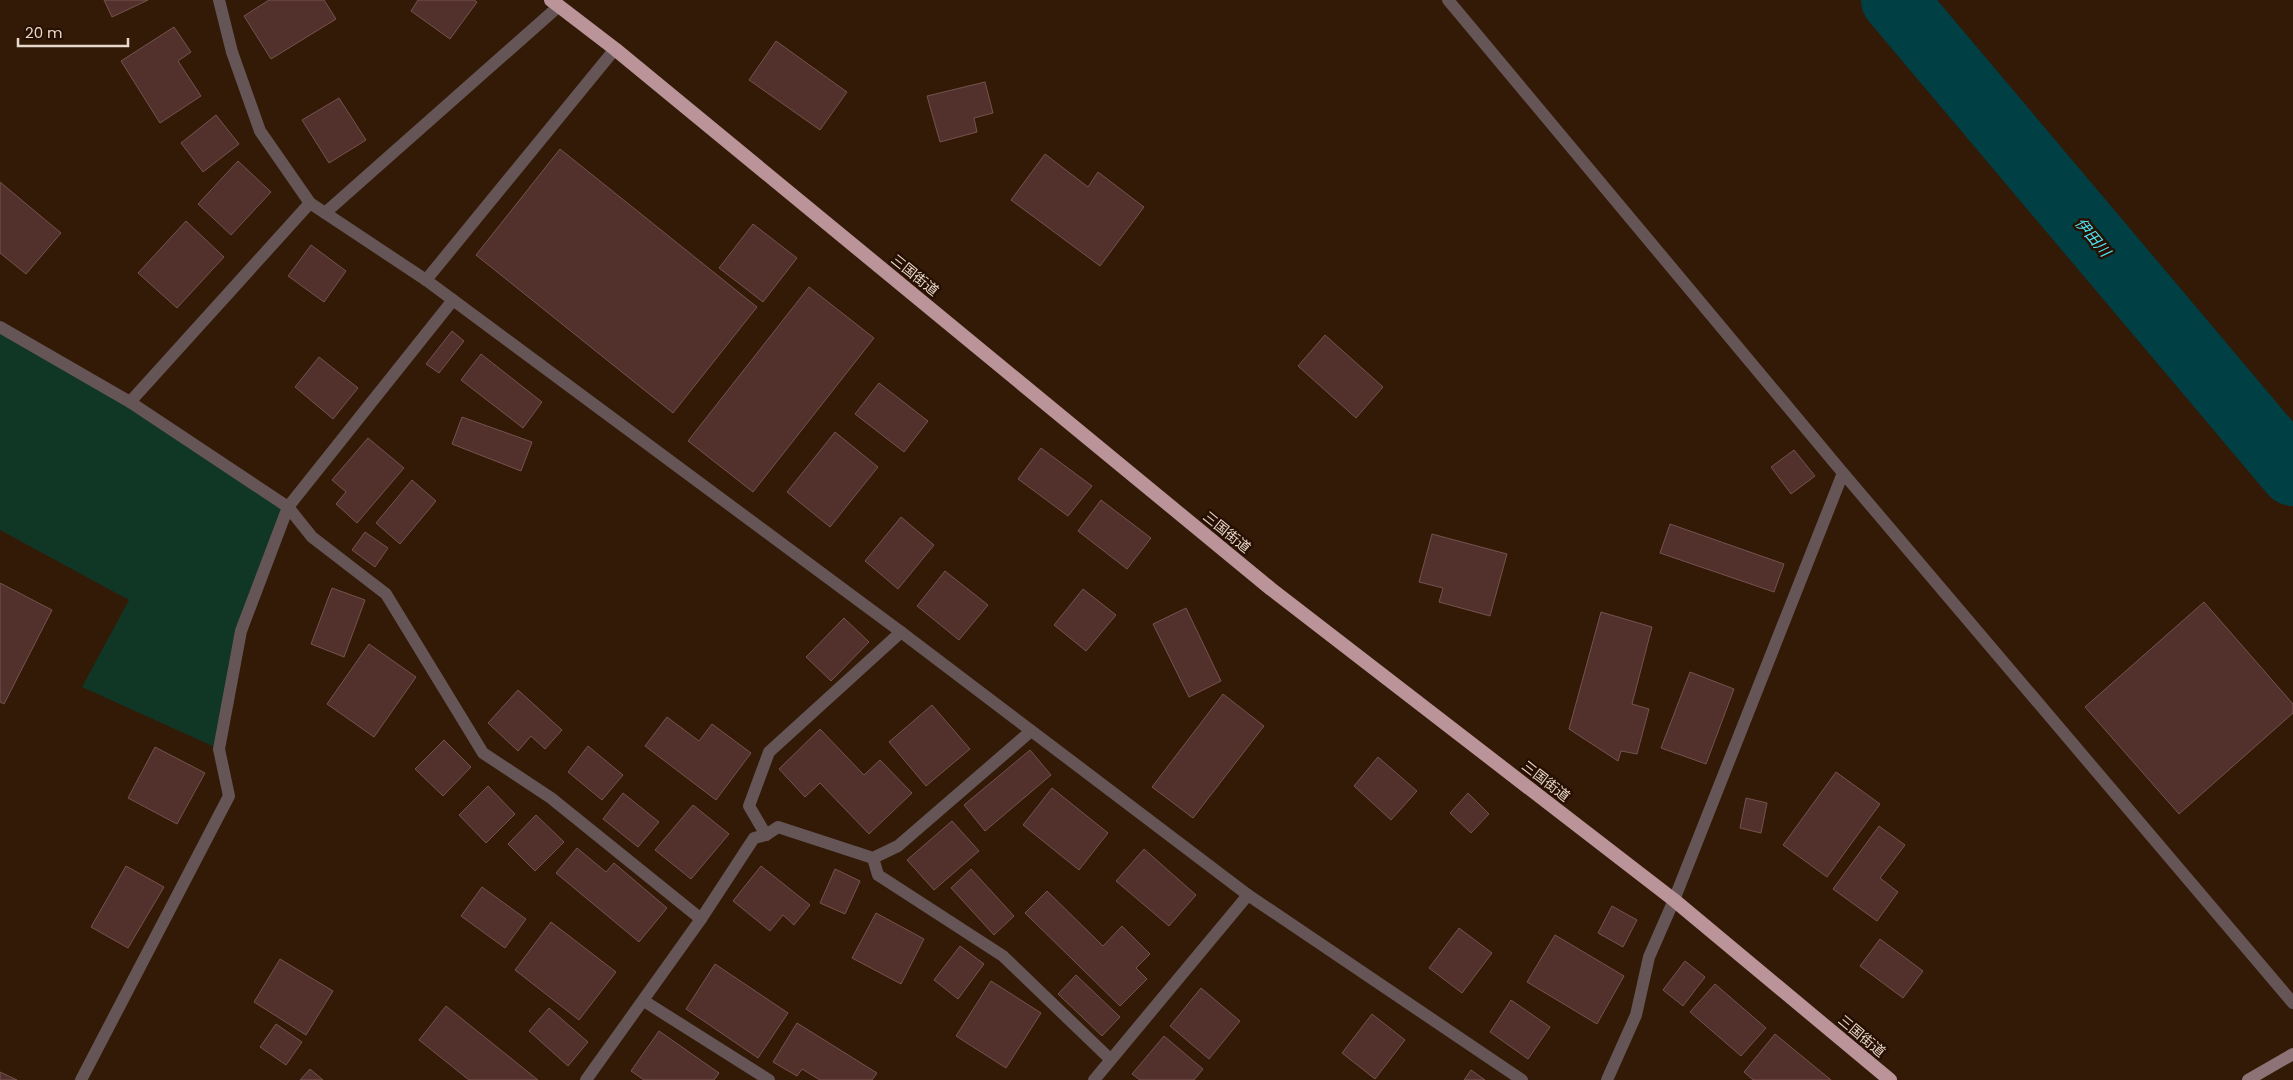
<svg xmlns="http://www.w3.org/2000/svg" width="2293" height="1080" viewBox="0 0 2293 1080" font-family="Poppins,'Noto Sans JP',sans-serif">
  <rect width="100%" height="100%" fill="#321a07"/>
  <!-- green -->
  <polygon fill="#103625" points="0,327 288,507 241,631 219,749 82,687 129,600 0,530"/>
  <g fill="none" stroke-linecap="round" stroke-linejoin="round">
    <!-- river -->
    <polyline stroke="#003f44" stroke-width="66" points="1894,0 2293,473"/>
  </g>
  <!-- building -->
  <g fill="#52312d" stroke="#76524e">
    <polygon points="104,0 148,0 112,17"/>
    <polygon points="269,0 324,0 336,19 271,59 244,16"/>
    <polygon points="418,0 474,0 477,2 450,39 411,11"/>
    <polygon points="174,27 191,52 178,61 201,96 160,123 121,61"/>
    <polygon points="776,41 847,92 820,130 749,80"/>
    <polygon points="985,82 993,113 974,118 977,132 940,142 927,96"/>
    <polygon points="339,98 366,140 329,163 302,120"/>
    <polygon points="216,115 239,144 203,172 181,143"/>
    <polygon points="560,149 757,307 673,413 476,255"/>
    <polygon points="1045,154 1088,187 1098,172 1144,207 1100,266 1011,200"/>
    <polygon points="238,161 271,192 231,235 198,204"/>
    <polygon points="0,182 61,233 26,274 0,253"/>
    <polygon points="186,221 224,257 177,308 138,273"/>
    <polygon points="753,224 797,258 763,302 719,268"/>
    <polygon points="311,245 346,271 324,302 288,276"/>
    <polygon points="809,287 874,338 753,492 688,441"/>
    <polygon points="452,331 464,341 439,373 426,364"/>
    <polygon points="1325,335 1383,387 1356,418 1298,366"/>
    <polygon points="481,354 542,402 523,428 461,380"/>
    <polygon points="319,357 358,388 333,419 295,387"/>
    <polygon points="879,383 928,421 904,452 855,414"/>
    <polygon points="462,417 532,442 521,471 452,444"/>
    <polygon points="835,432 878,467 830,527 787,492"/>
    <polygon points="368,438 404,468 357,523 336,504 346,492 332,480"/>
    <polygon points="1041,448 1092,486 1068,516 1018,479"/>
    <polygon points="1794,450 1815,476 1791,494 1771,467"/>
    <polygon points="412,480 436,501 400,544 376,523"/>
    <polygon points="1101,500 1151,538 1127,569 1078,531"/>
    <polygon points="901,517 934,545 898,589 865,561"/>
    <polygon points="1670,524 1784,564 1774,592 1660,553"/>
    <polygon points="365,532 388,548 375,567 352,550"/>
    <polygon points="1432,534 1507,554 1490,616 1439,602 1443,588 1419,582"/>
    <polygon points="945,571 988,605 959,640 917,606"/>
    <polygon points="0,583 52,610 4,704 0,702"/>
    <polygon points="332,588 365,600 344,657 311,644"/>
    <polygon points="1083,589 1116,615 1086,651 1054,625"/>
    <polygon points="2204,602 2293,704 2293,713 2179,814 2085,707"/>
    <polygon points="1186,608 1221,681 1189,697 1153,624"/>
    <polygon points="1601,612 1652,627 1632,704 1649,709 1637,754 1621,751 1618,761 1569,729"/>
    <polygon points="844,618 869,642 831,681 806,657"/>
    <polygon points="369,644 416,677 374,737 327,704"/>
    <polygon points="1690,672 1734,689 1706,764 1661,748"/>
    <polygon points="518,690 562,730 545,749 531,736 518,751 488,723"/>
    <polygon points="1223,694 1264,726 1193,818 1152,787"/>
    <polygon points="932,705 970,749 926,786 889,742"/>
    <polygon points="667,717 699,741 712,724 751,753 716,800 645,746"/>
    <polygon points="820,729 864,775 880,760 912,793 869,834 820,783 805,797 779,769"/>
    <polygon points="444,740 471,767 443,796 415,769"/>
    <polygon points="588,746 623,775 602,800 568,772"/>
    <polygon points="155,747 205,773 177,824 128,798"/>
    <polygon points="1030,750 1051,775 985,831 964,805"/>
    <polygon points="1378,757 1417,791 1391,820 1354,786"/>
    <polygon points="1836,772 1880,804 1827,877 1783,845"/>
    <polygon points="488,786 515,814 486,843 459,815"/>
    <polygon points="1052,788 1108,833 1079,870 1023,825"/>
    <polygon points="623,793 659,822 638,847 603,819"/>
    <polygon points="1468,793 1489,814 1471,833 1450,813"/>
    <polygon points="1746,798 1767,803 1761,833 1740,828"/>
    <polygon points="693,805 729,834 691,879 655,850"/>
    <polygon points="536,815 564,842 535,871 508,844"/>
    <polygon points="952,821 979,851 934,890 907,860"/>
    <polygon points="1879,826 1905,845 1880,878 1898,892 1877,921 1833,889"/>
    <polygon points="577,848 606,872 614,863 667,908 639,942 556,873"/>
    <polygon points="1144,849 1196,895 1169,926 1116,881"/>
    <polygon points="126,866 164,887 128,948 91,927"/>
    <polygon points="761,866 810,905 794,925 783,915 770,931 733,901"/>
    <polygon points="835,869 860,881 845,914 820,903"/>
    <polygon points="971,869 1014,916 994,935 951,888"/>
    <polygon points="482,887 526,919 505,948 461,916"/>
    <polygon points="1047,891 1103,946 1122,926 1150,954 1136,968 1147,979 1120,1006 1025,913"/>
    <polygon points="1612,906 1637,920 1623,947 1598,933"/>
    <polygon points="876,913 924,939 901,984 852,958"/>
    <polygon points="551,922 616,972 579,1020 515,970"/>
    <polygon points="1459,928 1492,953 1462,993 1429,968"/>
    <polygon points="1555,935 1624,976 1597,1024 1527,982"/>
    <polygon points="1880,939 1923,971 1903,998 1860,966"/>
    <polygon points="960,946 984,964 958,999 934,980"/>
    <polygon points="280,959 333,991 306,1035 254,1002"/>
    <polygon points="1685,961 1705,977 1683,1006 1663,990"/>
    <polygon points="715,964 788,1013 758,1058 686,1009"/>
    <polygon points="1076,975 1120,1017 1102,1036 1058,994"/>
    <polygon points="991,981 1041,1013 1006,1068 956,1036"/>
    <polygon points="1715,984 1766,1028 1741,1056 1690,1012"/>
    <polygon points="1201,988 1240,1021 1209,1059 1170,1026"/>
    <polygon points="1511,1000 1550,1027 1528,1059 1490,1032"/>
    <polygon points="446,1006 538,1080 469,1080 419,1040"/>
    <polygon points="549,1008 588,1042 568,1066 529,1031"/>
    <polygon points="1372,1014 1405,1040 1375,1079 1342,1053"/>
    <polygon points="797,1023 877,1073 872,1080 820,1080 802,1069 797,1076 773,1062"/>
    <polygon points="276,1024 302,1042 286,1065 260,1047"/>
    <polygon points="659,1031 719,1073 714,1080 644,1080 631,1071"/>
    <polygon points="1775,1034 1831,1080 1753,1080 1744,1072"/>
    <polygon points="1164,1036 1203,1069 1194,1080 1140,1080 1132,1074"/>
    <polygon points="310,1069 323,1080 300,1080"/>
    <polygon points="1471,1070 1485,1080 1464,1080"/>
    <polygon points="0,1072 17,1080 0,1080"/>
  </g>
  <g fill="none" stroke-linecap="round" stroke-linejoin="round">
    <!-- service -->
    <g stroke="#665557" stroke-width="12">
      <polyline points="325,213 559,6"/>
      <polyline points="426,280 615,49"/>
      <polyline points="453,300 288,507 312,537 386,594 483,753 551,798 701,919"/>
      <polyline points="766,835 749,806 769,752 901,632"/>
      <polyline points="873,858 878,875 1003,956 1110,1059"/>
      <polyline points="81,1080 229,796 219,749 241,631 288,507 130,402"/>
    </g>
    <!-- minor -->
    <g stroke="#665557" stroke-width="12">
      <polyline points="219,0 232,52 260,131 310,203 426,280 901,632 1248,895 1522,1080"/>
      <polyline points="1448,0 1843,473 2293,1003"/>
      <polyline points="0,327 130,402 310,203"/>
      <polyline points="644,1001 769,1080"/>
      <polyline points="586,1080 701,919 754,838 766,835 778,827 873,858 898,846 1031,731"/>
      <polyline points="1094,1080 1248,895"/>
      <polyline points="1607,1080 1636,1015 1649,957 1674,900 1843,473"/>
    </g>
    <!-- secondary -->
    <polyline stroke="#8d7375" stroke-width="12" points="2248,1080 2293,1054"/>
    <!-- trunk -->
    <polyline stroke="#ba9498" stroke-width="14" points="551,0 615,49 1271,589 1674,900 1890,1080"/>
  </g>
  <g text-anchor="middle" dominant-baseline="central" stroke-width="5" stroke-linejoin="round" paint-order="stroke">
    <!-- street labels -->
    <g font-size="14" fill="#e8d7cb" stroke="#271001">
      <text transform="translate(915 275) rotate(39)">三国街道</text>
      <text transform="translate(1227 532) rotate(39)">三国街道</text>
      <text transform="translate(1546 781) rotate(38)">三国街道</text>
      <text transform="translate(1862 1036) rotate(40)">三国街道</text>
    </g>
    <!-- water labels -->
    <g font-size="15" font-style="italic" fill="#4fe6f4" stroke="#271001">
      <text transform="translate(2093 237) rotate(50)">伊田川</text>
    </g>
  </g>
  <!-- scale -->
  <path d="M18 38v8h110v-8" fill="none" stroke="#e8d7cb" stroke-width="2.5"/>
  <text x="25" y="38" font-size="15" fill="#e8d7cb" stroke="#271001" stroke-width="4" paint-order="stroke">20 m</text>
</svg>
